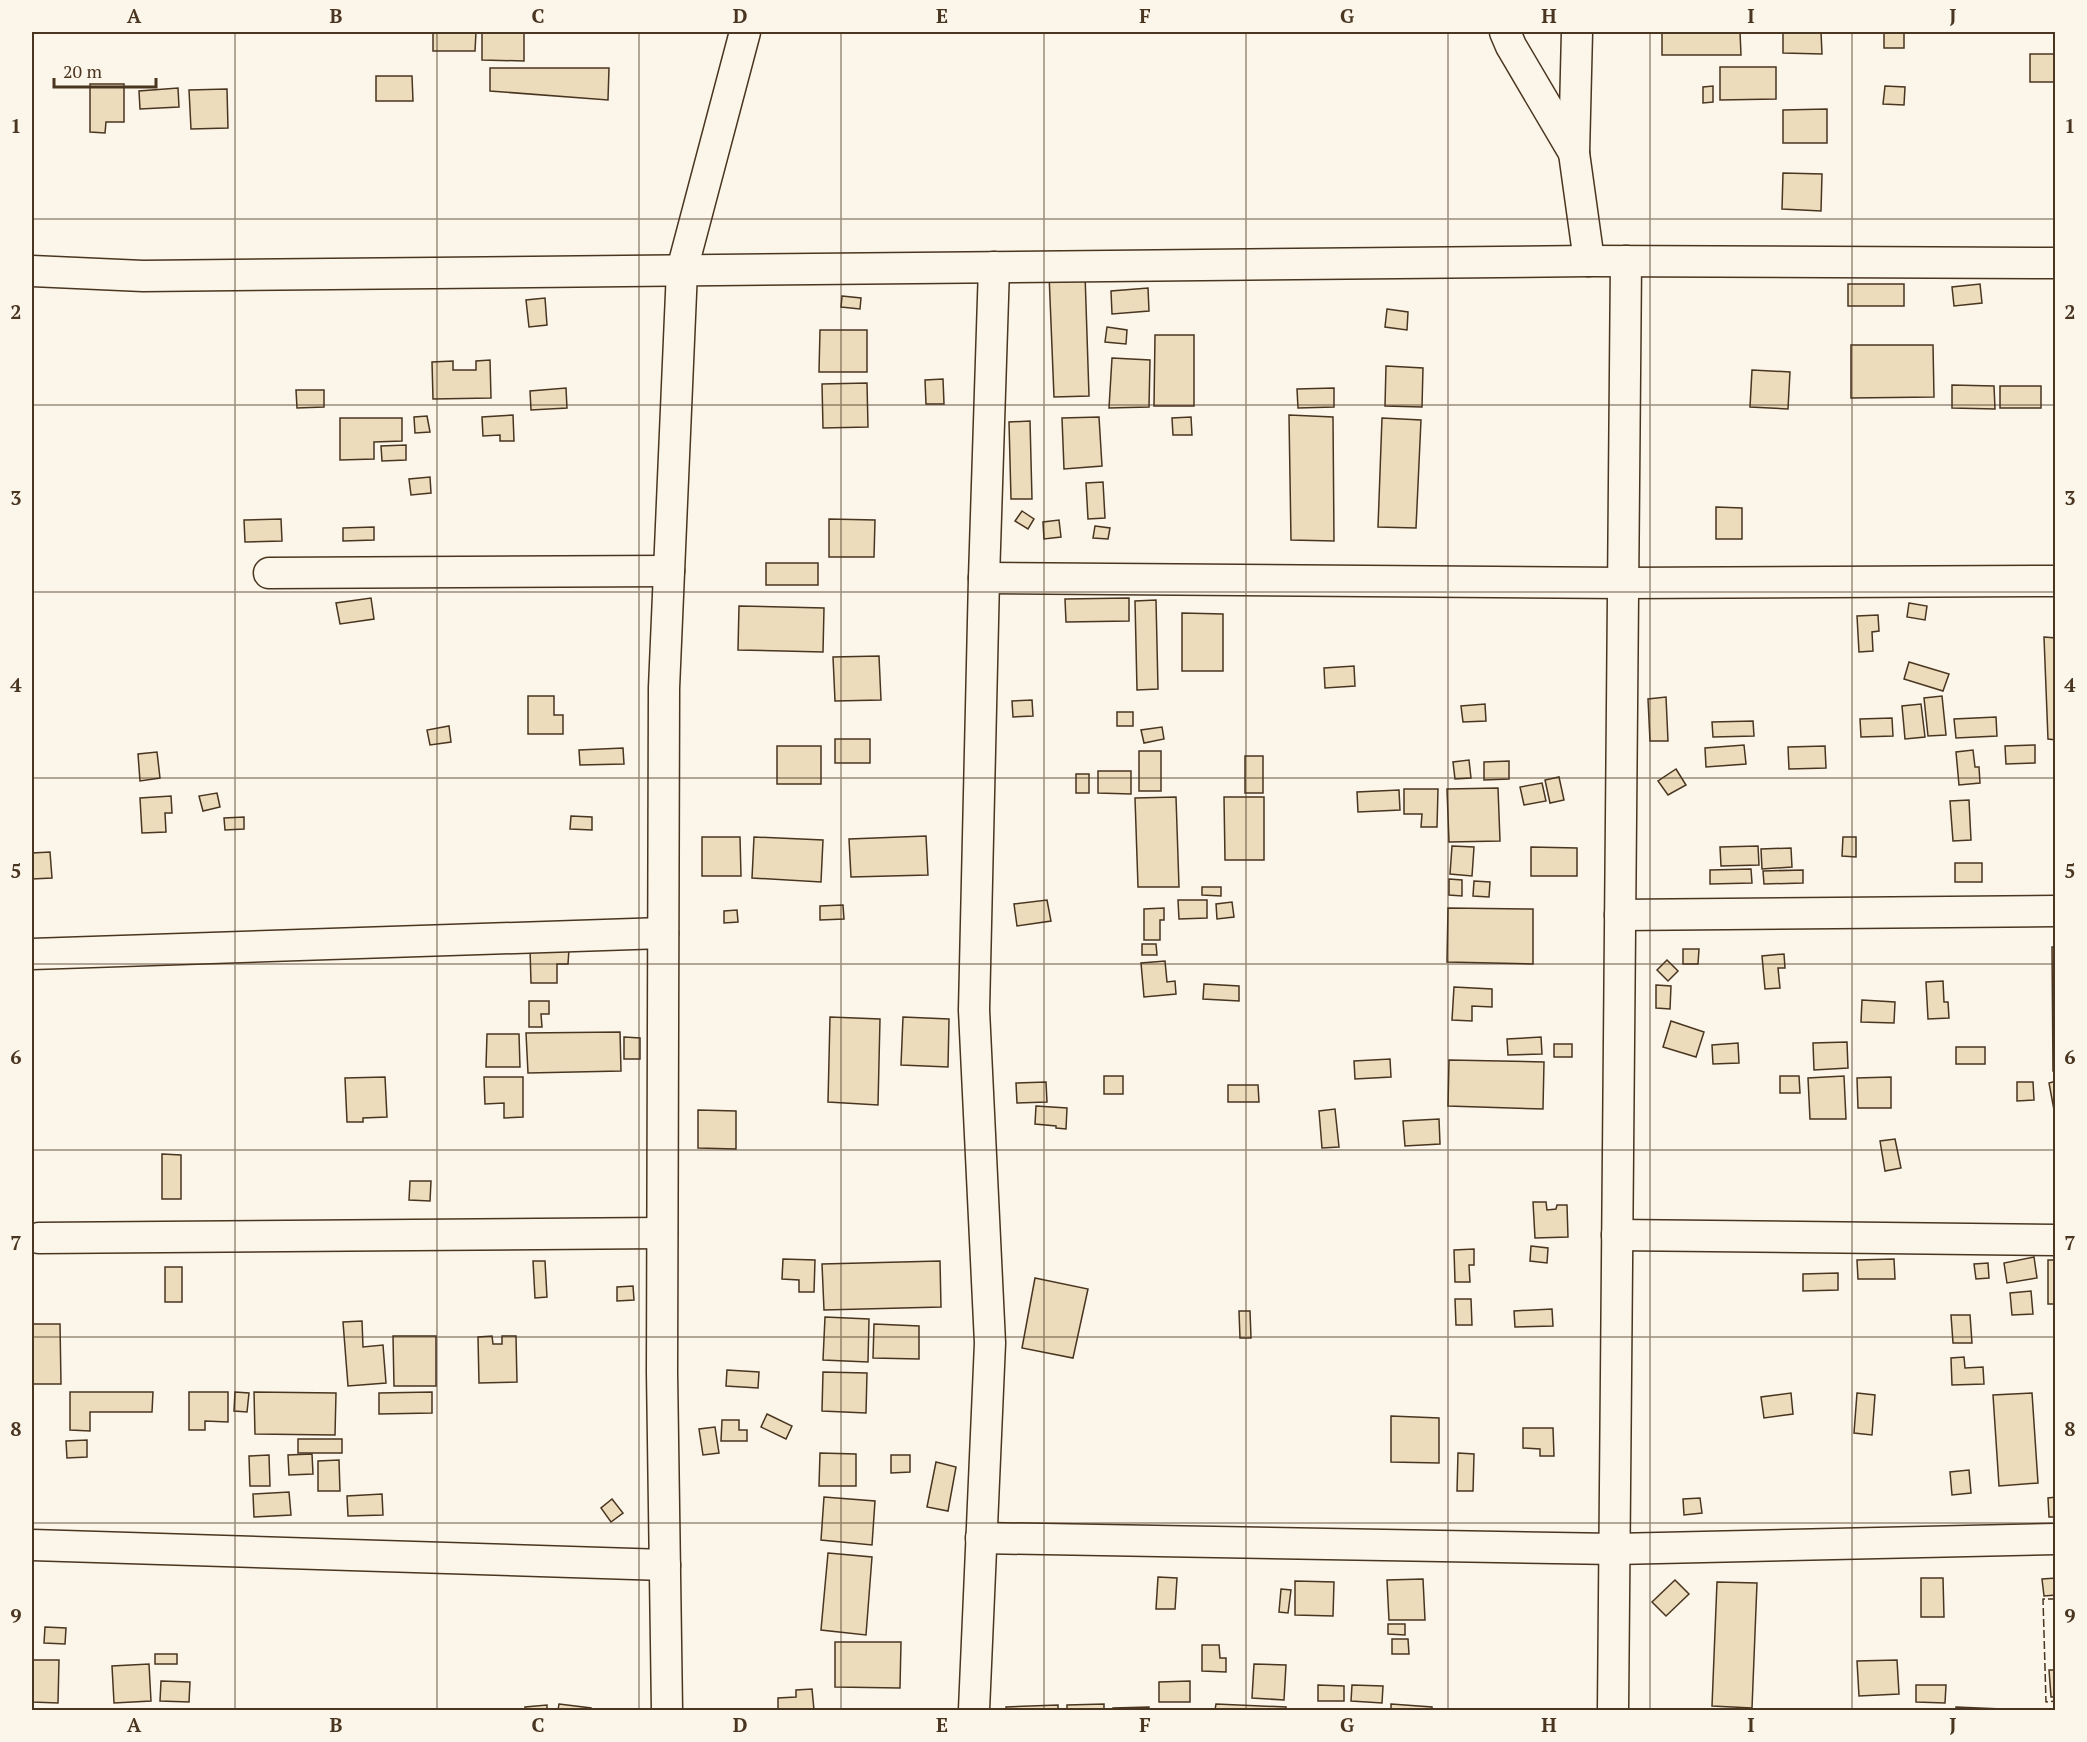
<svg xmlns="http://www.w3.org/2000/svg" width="2087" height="1742" viewBox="0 0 2087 1742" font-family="'PT Serif',serif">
  <rect width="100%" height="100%" fill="#fbf6e9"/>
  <!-- building -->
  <g fill="#ecdcbc" stroke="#4a3520" stroke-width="1.5">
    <polygon points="433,32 476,32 475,51 433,51"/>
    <polygon points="482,32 524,32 524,61 482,60"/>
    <polygon points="1662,32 1740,32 1741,55 1662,55"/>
    <polygon points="1783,32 1821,32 1822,54 1783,53"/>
    <rect x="1884" y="32" width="20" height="16"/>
    <rect x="2030" y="54" width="26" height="28"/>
    <polygon points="1720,67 1776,67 1776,99 1720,100"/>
    <polygon points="490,68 609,68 608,100 490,91"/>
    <polygon points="376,76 412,76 413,101 376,101"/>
    <polygon points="90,84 124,84 124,122 106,122 105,133 90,132"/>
    <polygon points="1713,86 1713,102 1703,103 1703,87"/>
    <polygon points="1885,86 1905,87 1904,105 1883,104"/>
    <polygon points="178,88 179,107 140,109 139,91"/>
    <polygon points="227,89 228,128 191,129 189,90"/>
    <polygon points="1827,109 1827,143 1783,143 1783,110"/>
    <polygon points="1783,173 1822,174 1821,211 1782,209"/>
    <polygon points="1049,274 1085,274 1089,396 1054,397"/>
    <rect x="1848" y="284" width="56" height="22"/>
    <polygon points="1980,284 1982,303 1954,306 1952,287"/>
    <polygon points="1148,288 1149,311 1112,314 1111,291"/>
    <polygon points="842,296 861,298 860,309 841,307"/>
    <polygon points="545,298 547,325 529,327 526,300"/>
    <polygon points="1387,309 1408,312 1407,330 1385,327"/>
    <polygon points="1107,327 1127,330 1126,344 1105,342"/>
    <polygon points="820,330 867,330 867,372 819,372"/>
    <polygon points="1155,335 1194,335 1194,406 1154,406"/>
    <polygon points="1851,345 1933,345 1934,397 1851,398"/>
    <polygon points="1112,358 1150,360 1149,407 1109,408"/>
    <polygon points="490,360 491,398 433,399 432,362 453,361 453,370 476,370 476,361"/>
    <polygon points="1386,366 1423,368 1422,407 1385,406"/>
    <polygon points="1752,370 1790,372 1788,409 1750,407"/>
    <polygon points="943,379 944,404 926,404 925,380"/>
    <polygon points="867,383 868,427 823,428 822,384"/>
    <polygon points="1952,385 1994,386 1995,409 1952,408"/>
    <rect x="2000" y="386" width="41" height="22"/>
    <polygon points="566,388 567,408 531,410 530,391"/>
    <polygon points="1334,388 1334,407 1298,408 1297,389"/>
    <polygon points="296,390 324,390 324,407 297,408"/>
    <polygon points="513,415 514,441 500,441 500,435 483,436 482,417"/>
    <polygon points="1289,415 1333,417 1334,541 1291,540"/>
    <polygon points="427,416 430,432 415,433 414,417"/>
    <polygon points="1099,417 1102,466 1064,469 1062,418"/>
    <polygon points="1191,417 1192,435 1173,435 1172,418"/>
    <polygon points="340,418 402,418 402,441 374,442 374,459 340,460"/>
    <polygon points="1382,418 1421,420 1416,528 1378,527"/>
    <polygon points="1030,421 1032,499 1011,499 1009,422"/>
    <polygon points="406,445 406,460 382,461 381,446"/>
    <polygon points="430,477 431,493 411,495 409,479"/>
    <polygon points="1103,482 1105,518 1088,519 1086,483"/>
    <polygon points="1716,507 1742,508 1742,539 1716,539"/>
    <polygon points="1022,511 1034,519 1028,529 1015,521"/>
    <polygon points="281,519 282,541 245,542 244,520"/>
    <polygon points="829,519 875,520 874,557 829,557"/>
    <polygon points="1059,520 1061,537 1044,539 1043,522"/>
    <polygon points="1095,526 1110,528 1108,539 1093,538"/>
    <polygon points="374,527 374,540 343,541 343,528"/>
    <rect x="766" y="563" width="52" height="22"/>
    <polygon points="371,598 374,619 340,624 336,603"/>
    <polygon points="1129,598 1129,621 1066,622 1065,599"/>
    <polygon points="1156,600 1158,689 1137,690 1135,601"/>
    <polygon points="1909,603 1927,606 1925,620 1907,617"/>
    <polygon points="739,606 824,608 823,652 738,650"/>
    <polygon points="1182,613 1223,614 1223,671 1182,671"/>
    <polygon points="1878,615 1879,631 1872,632 1873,651 1859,652 1857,616"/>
    <polygon points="2044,637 2056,638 2056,740 2048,739"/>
    <polygon points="879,656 881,700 835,701 833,657"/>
    <polygon points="1909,662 1949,674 1943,691 1904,679"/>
    <polygon points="1354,666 1355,686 1325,688 1324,668"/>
    <polygon points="528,696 554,696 554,715 563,715 563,734 528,734"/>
    <polygon points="1942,696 1946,735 1928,736 1924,698"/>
    <polygon points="1666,697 1668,741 1650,741 1648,699"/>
    <polygon points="1032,700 1033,716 1013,717 1012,701"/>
    <polygon points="1485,704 1486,721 1463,722 1461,706"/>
    <polygon points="1921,704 1925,737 1905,739 1902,706"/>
    <rect x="1117" y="712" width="16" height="14"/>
    <polygon points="1996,717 1997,736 1956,738 1954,719"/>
    <polygon points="1892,718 1893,736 1861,737 1860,719"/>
    <polygon points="1753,721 1754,736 1713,737 1712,722"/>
    <polygon points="449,726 451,742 430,745 427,730"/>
    <polygon points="1162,727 1164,739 1144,743 1141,730"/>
    <rect x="835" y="739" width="35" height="24"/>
    <polygon points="1744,745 1746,764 1706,767 1705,748"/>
    <polygon points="2035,745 2035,763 2006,764 2005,746"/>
    <rect x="777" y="746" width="44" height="38"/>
    <polygon points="1825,746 1826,768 1789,769 1788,747"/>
    <polygon points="623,748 624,764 580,765 579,750"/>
    <polygon points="1973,750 1975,767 1979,767 1980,783 1959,785 1956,752"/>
    <rect x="1139" y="751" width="22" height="40"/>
    <polygon points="157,752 160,778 140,781 138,754"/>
    <rect x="1245" y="756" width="18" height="37"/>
    <polygon points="1469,760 1471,778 1455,779 1453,762"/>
    <polygon points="1509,761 1509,779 1484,780 1484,762"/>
    <polygon points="1676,769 1686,785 1668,795 1658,781"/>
    <polygon points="1098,771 1131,771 1131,794 1098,793"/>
    <rect x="1076" y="774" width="13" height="19"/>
    <polygon points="1559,777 1564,800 1550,803 1545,780"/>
    <polygon points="1542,783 1546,801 1524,805 1520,787"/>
    <polygon points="1498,788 1500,841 1449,842 1447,789"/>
    <polygon points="1404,789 1438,789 1437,827 1421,827 1422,814 1404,814"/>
    <polygon points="1399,790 1400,810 1358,812 1357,792"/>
    <polygon points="217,793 220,807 203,811 199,796"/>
    <polygon points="171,796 172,813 165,813 166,832 142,833 140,798"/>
    <polygon points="1176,797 1179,887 1138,887 1135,798"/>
    <polygon points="1224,797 1264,797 1264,860 1225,860"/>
    <polygon points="1969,800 1971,840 1953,841 1950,801"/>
    <polygon points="571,816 592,817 592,830 570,829"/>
    <polygon points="244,817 244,829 225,830 224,818"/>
    <polygon points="926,836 928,875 851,877 849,839"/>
    <polygon points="702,837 740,837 741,876 702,876"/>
    <polygon points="754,837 823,840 821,882 752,878"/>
    <polygon points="1843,837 1856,837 1856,857 1842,856"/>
    <polygon points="1452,846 1474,847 1472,876 1450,874"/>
    <polygon points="1758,846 1759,865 1721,866 1720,847"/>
    <polygon points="1531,847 1577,848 1577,876 1531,876"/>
    <polygon points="1791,848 1792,867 1762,869 1761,849"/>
    <polygon points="50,852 52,878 32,879 32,853"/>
    <rect x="1955" y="863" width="27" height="19"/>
    <polygon points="1751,869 1752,883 1710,884 1710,870"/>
    <polygon points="1803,870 1803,883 1764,884 1763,871"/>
    <polygon points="1449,879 1462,880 1462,896 1449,895"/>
    <polygon points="1474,881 1490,882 1489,897 1473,896"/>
    <polygon points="1202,887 1221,887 1221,896 1202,895"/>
    <polygon points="1047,900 1051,921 1017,926 1014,904"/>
    <polygon points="1178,900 1207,900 1207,918 1179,919"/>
    <polygon points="1232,902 1234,917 1217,919 1216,904"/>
    <polygon points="843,905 844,919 820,920 820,906"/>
    <polygon points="1164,908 1164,920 1160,920 1160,940 1144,940 1144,909"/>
    <polygon points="1448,908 1533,909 1533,964 1447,962"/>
    <polygon points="737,910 738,922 724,923 724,911"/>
    <polygon points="1142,944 1156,944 1157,955 1142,955"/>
    <polygon points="2052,947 2056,947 2056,1071 2053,1071"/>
    <polygon points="530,949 569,949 568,964 557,964 557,983 531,983"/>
    <polygon points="1683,949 1699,949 1698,964 1683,964"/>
    <polygon points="1784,954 1785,968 1778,968 1780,988 1765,989 1762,956"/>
    <polygon points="1667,960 1678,971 1668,981 1657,970"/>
    <polygon points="1165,961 1167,982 1175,981 1176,994 1144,997 1141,963"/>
    <polygon points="1943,981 1944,1002 1948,1002 1949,1018 1928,1019 1926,982"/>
    <polygon points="1204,984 1239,986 1239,1001 1203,999"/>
    <polygon points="1656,985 1671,986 1670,1009 1656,1008"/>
    <polygon points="1454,987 1492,989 1492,1007 1472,1006 1472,1021 1452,1020"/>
    <polygon points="1862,1000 1895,1002 1894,1023 1861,1022"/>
    <polygon points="529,1001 549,1001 549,1014 541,1014 542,1027 529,1027"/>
    <polygon points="830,1017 880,1019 878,1105 828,1102"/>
    <polygon points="903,1017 949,1019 948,1067 901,1065"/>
    <polygon points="1671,1021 1704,1032 1696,1057 1663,1047"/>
    <polygon points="620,1032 621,1071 528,1073 526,1033"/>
    <polygon points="487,1034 519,1034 520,1067 486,1067"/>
    <polygon points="624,1037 640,1038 640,1059 624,1059"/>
    <polygon points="1541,1037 1542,1054 1508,1055 1507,1039"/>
    <polygon points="1847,1042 1848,1068 1814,1070 1813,1043"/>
    <polygon points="1738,1043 1739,1063 1713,1064 1712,1045"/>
    <rect x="1554" y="1044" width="18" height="13"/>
    <rect x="1956" y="1047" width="29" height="17"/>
    <polygon points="1390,1059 1391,1077 1355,1079 1354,1061"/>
    <polygon points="1449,1060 1544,1062 1543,1109 1448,1106"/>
    <rect x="1104" y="1076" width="19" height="18"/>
    <polygon points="1780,1076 1799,1076 1800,1093 1780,1093"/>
    <polygon points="1844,1076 1846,1119 1810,1119 1808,1078"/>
    <polygon points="385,1077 387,1117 363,1118 363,1122 347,1122 345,1078"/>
    <polygon points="484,1077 523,1077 523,1117 504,1118 504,1103 485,1104"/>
    <polygon points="1891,1077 1891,1108 1858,1108 1857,1078"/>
    <polygon points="2056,1081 2056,1110 2054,1110 2049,1083"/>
    <polygon points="1046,1082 1047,1102 1017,1103 1016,1083"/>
    <polygon points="2017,1082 2033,1082 2034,1100 2017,1101"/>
    <polygon points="1228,1085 1258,1085 1259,1102 1228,1102"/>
    <polygon points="1036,1106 1067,1108 1066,1129 1056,1128 1056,1126 1035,1124"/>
    <polygon points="1335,1109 1339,1147 1322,1148 1319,1111"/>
    <polygon points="698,1110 736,1111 736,1149 698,1148"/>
    <polygon points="1439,1119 1440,1144 1405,1146 1403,1121"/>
    <polygon points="1895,1139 1901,1168 1885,1171 1880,1141"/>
    <polygon points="162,1154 181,1155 181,1199 162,1199"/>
    <polygon points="410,1181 431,1181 430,1201 409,1200"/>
    <polygon points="1533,1202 1546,1202 1547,1210 1556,1209 1557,1205 1567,1205 1568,1237 1535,1238"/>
    <polygon points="1531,1246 1548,1248 1547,1263 1530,1261"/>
    <polygon points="1474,1249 1474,1265 1469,1265 1470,1282 1455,1282 1454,1250"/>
    <polygon points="2034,1257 2037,1278 2007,1283 2004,1263"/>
    <polygon points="783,1259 815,1260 814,1292 799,1292 799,1280 782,1279"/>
    <polygon points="1894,1259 1895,1279 1858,1279 1857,1260"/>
    <rect x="2048" y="1260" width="8" height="44"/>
    <polygon points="533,1261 545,1261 547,1297 535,1298"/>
    <polygon points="940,1261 941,1307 824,1310 822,1264"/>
    <polygon points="1988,1263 1989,1278 1976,1279 1974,1264"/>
    <rect x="165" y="1267" width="17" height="35"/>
    <polygon points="1838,1273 1838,1290 1803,1291 1803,1274"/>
    <polygon points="1035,1278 1088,1289 1073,1358 1022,1348"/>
    <polygon points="633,1286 634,1300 617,1301 617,1287"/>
    <polygon points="2031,1291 2033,1314 2012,1315 2010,1293"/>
    <polygon points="1455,1299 1471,1299 1472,1325 1456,1325"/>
    <polygon points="1552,1309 1553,1326 1515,1327 1514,1311"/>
    <polygon points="1239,1311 1250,1311 1251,1338 1240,1338"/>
    <polygon points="1951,1315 1970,1315 1972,1343 1953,1343"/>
    <polygon points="825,1317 869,1319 868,1362 823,1360"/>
    <polygon points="362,1321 363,1347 383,1345 386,1383 348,1386 343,1322"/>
    <polygon points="32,1324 60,1324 61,1384 32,1384"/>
    <polygon points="874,1324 919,1326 919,1359 873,1358"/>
    <polygon points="393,1336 436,1336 436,1386 394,1386"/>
    <polygon points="492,1336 493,1344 502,1344 502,1336 516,1336 517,1382 479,1383 478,1337"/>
    <polygon points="1964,1357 1965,1368 1983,1367 1984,1384 1952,1385 1951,1358"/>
    <polygon points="727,1370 759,1372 758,1388 726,1386"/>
    <polygon points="823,1372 867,1373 866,1413 822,1411"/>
    <polygon points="70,1392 153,1392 152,1412 90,1412 90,1431 70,1430"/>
    <polygon points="189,1392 228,1392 228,1422 205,1421 205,1430 189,1430"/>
    <polygon points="235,1392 249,1393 247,1412 234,1411"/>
    <polygon points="254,1392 336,1393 335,1435 255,1434"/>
    <polygon points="432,1392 432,1413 379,1414 379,1393"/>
    <polygon points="1791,1393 1793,1414 1764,1418 1761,1397"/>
    <polygon points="1857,1393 1875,1395 1872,1435 1854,1433"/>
    <polygon points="2032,1393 2038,1483 1999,1486 1993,1395"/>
    <polygon points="767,1414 792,1426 786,1439 761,1427"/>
    <polygon points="1391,1416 1439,1418 1439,1463 1391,1462"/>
    <polygon points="722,1420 739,1420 739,1430 747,1430 747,1441 721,1441"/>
    <polygon points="715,1427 719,1453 703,1455 699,1429"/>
    <polygon points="1523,1428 1553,1428 1554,1456 1540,1456 1540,1449 1523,1448"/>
    <rect x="298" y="1439" width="44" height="14"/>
    <polygon points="87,1440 87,1457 67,1458 66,1441"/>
    <polygon points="820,1453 856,1454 856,1486 819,1486"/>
    <polygon points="1458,1453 1474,1454 1473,1491 1457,1491"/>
    <polygon points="312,1454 313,1474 289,1475 288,1455"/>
    <polygon points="269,1455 270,1486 250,1486 249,1456"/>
    <polygon points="891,1455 910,1455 910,1472 891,1473"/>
    <polygon points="339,1460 340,1491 318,1491 318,1461"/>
    <polygon points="936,1462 956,1467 948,1511 927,1507"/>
    <polygon points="1969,1470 1971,1493 1952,1495 1950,1472"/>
    <polygon points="289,1492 291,1515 254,1517 253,1494"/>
    <polygon points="382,1494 383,1515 348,1516 347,1496"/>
    <polygon points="824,1497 875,1501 872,1545 821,1540"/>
    <polygon points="2056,1497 2056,1517 2049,1517 2048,1498"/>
    <polygon points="1700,1498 1702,1513 1684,1515 1683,1499"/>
    <polygon points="612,1499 623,1513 611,1522 601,1508"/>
    <polygon points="828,1553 872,1557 866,1635 821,1630"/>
    <polygon points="1158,1577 1177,1578 1175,1609 1156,1609"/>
    <polygon points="1921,1578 1943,1578 1944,1617 1921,1617"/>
    <polygon points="2056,1578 2056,1595 2044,1596 2042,1579"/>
    <polygon points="1423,1579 1425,1620 1389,1620 1387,1580"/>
    <polygon points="1675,1580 1689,1594 1666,1616 1652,1602"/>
    <polygon points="1295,1581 1334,1582 1333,1616 1295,1615"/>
    <polygon points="1717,1582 1757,1583 1752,1708 1712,1706"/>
    <polygon points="1281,1589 1291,1590 1288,1613 1279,1612"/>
    <polygon points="1388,1624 1405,1624 1405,1635 1388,1634"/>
    <polygon points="45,1627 66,1628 65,1644 44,1643"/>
    <polygon points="1392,1639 1408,1639 1409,1654 1392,1654"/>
    <polygon points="835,1642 901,1642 900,1688 835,1687"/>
    <polygon points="1202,1645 1219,1645 1220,1658 1226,1658 1226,1672 1202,1671"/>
    <rect x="155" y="1654" width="22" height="10"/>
    <polygon points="32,1660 59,1660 58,1703 32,1702"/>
    <polygon points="1897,1660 1899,1694 1859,1696 1857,1661"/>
    <polygon points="149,1664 151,1701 114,1703 112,1666"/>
    <polygon points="1254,1664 1286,1665 1284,1700 1252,1698"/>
    <polygon points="2049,1670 2056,1670 2056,1697 2051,1697"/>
    <polygon points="161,1681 190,1682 189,1702 160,1701"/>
    <polygon points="1190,1681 1190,1702 1159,1702 1159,1682"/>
    <polygon points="1318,1685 1344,1686 1344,1701 1318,1701"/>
    <polygon points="1352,1685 1383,1686 1382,1703 1351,1701"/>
    <polygon points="1916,1685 1946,1685 1945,1703 1916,1702"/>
    <polygon points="812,1689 814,1710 778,1710 778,1698 796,1697 796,1690"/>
    <polygon points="559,1704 591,1708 591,1710 558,1710"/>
    <polygon points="1104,1704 1104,1710 1067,1710 1067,1705"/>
    <polygon points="1216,1704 1286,1707 1286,1710 1215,1710"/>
    <polygon points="1391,1704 1432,1707 1432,1710 1391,1710"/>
    <polygon points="547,1705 547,1710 525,1710 525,1707"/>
    <polygon points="1058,1705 1058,1710 1006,1710 1006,1707"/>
    <polygon points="1149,1707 1149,1710 1113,1710 1113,1708"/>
    <polygon points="1956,1707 2026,1710 1956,1710"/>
  </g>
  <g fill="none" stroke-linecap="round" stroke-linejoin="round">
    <!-- minor casing -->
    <g stroke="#4a3520" stroke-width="33">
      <g id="minor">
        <polyline points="1505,32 1511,46 1574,153"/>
        <polyline points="1577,32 1574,153 1589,261"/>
        <polyline points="32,271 143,276 1589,261 2056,263"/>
        <polyline points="269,573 669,571"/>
        <polyline points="984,578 1623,583 2056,581"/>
        <polyline points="1620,915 2056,911"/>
        <polyline points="32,954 663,933"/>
        <polyline points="1617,1235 2056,1240"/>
        <polyline points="39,1238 662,1233"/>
        <polyline points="981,1538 1615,1549 2056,1539"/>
        <polyline points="32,1545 665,1565"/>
        <polyline points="667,1710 662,1372 664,688 682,270 745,32"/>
        <polyline points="974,1710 990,1343 974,1010 984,578 994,267"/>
        <polyline points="1613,1710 1626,261"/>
      </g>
    </g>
    <!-- minor -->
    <use href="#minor" stroke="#fbf6e9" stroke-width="30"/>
    <!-- fence -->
    <polyline stroke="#4a3520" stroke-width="1.5" stroke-dasharray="8 3" stroke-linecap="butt" points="2056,1599 2043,1599 2046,1702 2056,1701"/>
  </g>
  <!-- grid -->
  <path fill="none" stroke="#4a3520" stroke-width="1.5" stroke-opacity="0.55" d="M 235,32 L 235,1710M 437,32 L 437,1710M 639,32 L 639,1710M 841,32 L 841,1710M 1044,32 L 1044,1710M 1246,32 L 1246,1710M 1448,32 L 1448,1710M 1650,32 L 1650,1710M 1852,32 L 1852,1710M 32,219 L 2056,219M 32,405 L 2056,405M 32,592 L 2056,592M 32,778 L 2056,778M 32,964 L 2056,964M 32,1150 L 2056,1150M 32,1337 L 2056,1337M 32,1523 L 2056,1523"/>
  <!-- border -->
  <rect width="2087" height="1742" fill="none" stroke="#fbf6e9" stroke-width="66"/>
  <!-- scale -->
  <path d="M54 78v9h102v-9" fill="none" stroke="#4a3520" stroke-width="3"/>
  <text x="63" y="78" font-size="18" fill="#4a3520" stroke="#fbf6e9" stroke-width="4.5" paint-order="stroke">20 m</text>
  <rect x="33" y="33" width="2021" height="1676" fill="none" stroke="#4a3520" stroke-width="2"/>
  <g font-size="20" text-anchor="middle" font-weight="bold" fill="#4a3520">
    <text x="134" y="23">A</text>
    <text x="336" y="23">B</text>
    <text x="538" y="23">C</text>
    <text x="740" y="23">D</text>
    <text x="942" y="23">E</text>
    <text x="1145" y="23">F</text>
    <text x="1347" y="23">G</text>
    <text x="1549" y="23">H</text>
    <text x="1751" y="23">I</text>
    <text x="1953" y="23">J</text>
    <text x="16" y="133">1</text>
    <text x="2070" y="133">1</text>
    <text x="16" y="319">2</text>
    <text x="2070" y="319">2</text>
    <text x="16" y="505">3</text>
    <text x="2070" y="505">3</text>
    <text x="16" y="692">4</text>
    <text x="2070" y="692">4</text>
    <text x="16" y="878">5</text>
    <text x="2070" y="878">5</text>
    <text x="16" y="1064">6</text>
    <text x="2070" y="1064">6</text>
    <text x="16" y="1250">7</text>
    <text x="2070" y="1250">7</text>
    <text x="16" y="1436">8</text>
    <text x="2070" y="1436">8</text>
    <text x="16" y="1623">9</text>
    <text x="2070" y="1623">9</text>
    <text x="134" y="1732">A</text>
    <text x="336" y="1732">B</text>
    <text x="538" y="1732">C</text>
    <text x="740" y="1732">D</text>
    <text x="942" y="1732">E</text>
    <text x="1145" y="1732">F</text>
    <text x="1347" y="1732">G</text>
    <text x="1549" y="1732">H</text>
    <text x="1751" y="1732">I</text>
    <text x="1953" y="1732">J</text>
  </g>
</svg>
